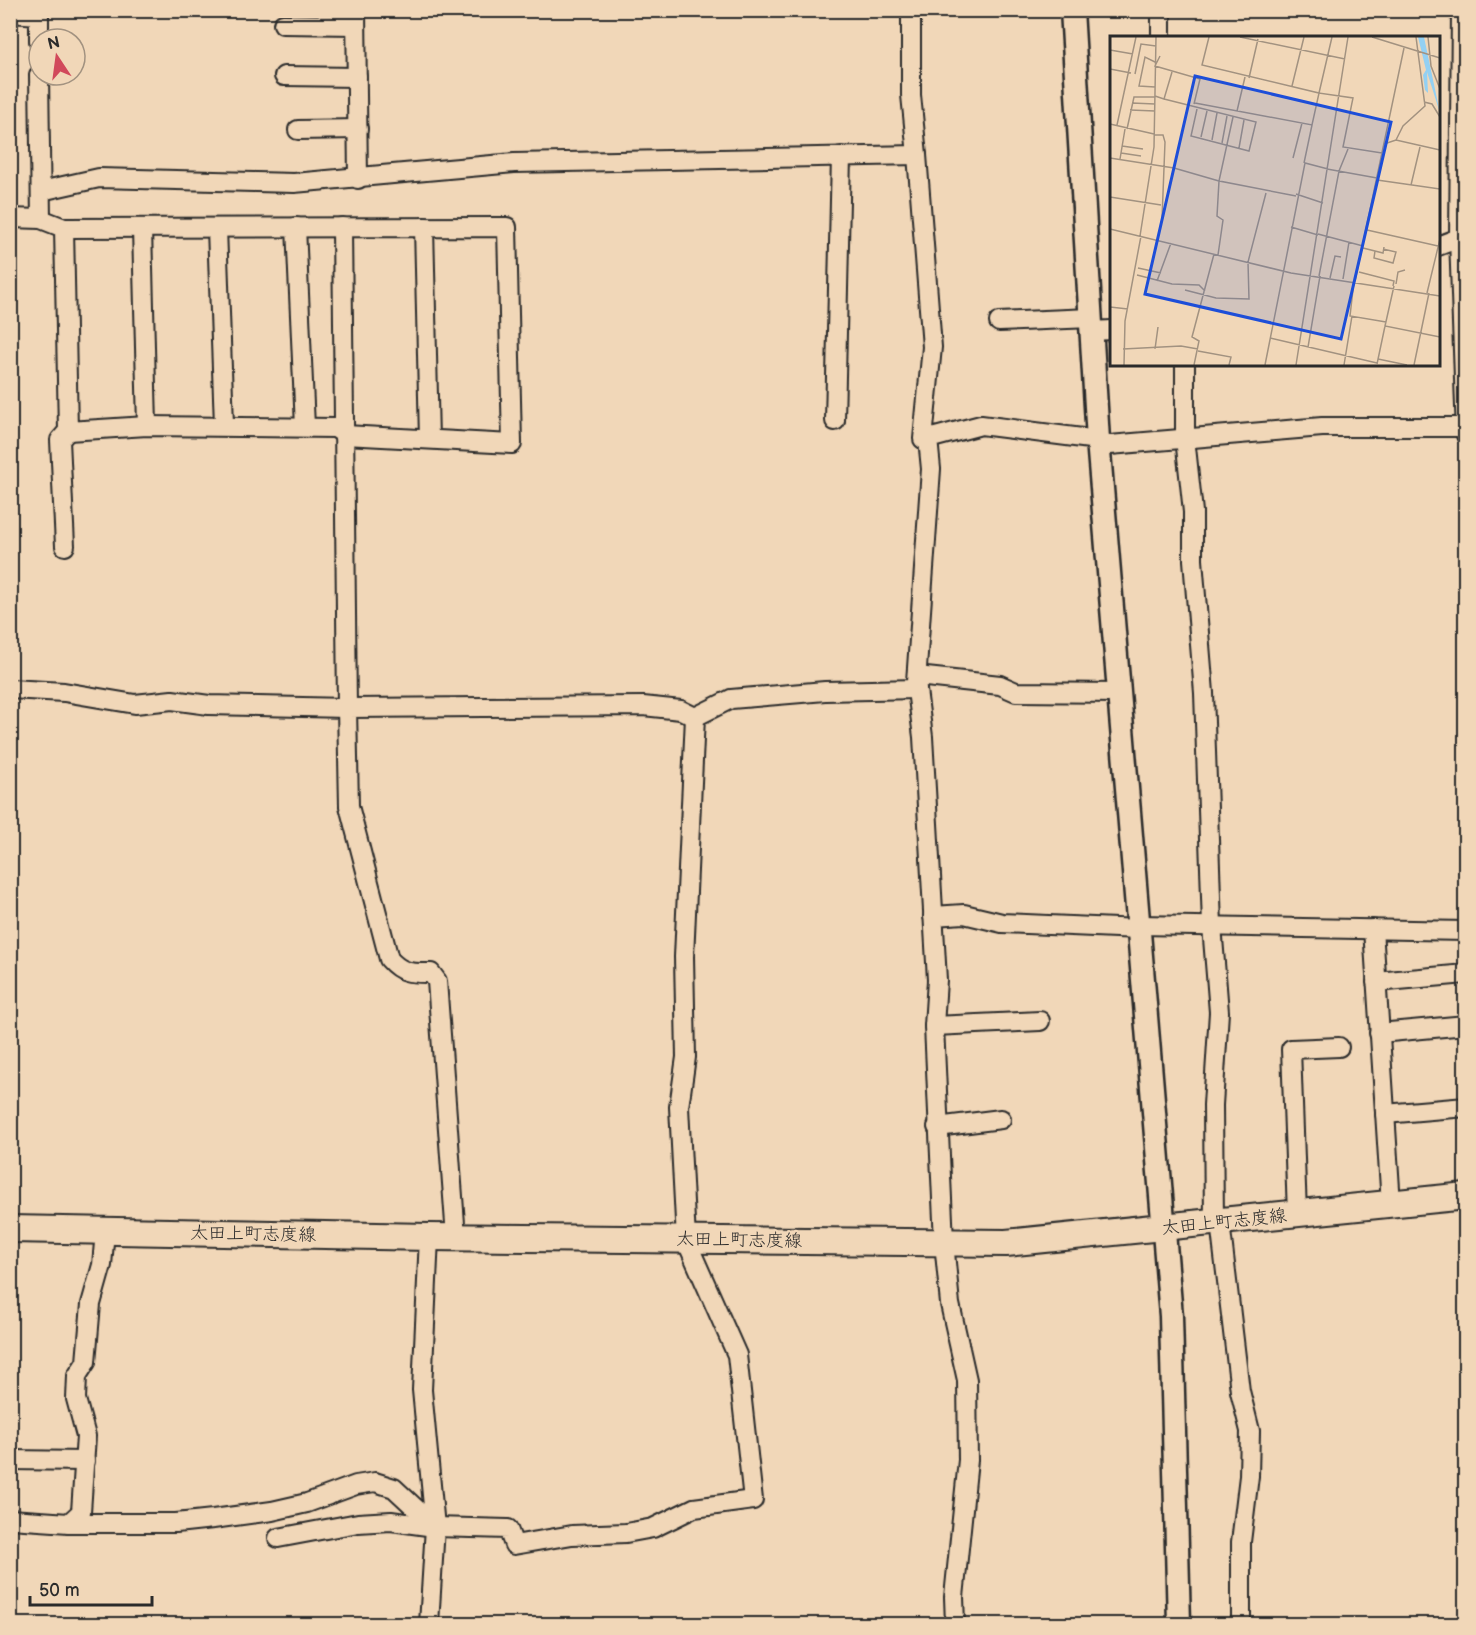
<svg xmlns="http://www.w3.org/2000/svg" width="1476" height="1635" viewBox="0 0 1476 1635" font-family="'Balsamiq Sans','Klee One',sans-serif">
  <rect width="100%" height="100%" fill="#f1d7b8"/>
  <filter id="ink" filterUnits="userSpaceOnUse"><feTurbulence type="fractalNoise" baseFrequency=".0167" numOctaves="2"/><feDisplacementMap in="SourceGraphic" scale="12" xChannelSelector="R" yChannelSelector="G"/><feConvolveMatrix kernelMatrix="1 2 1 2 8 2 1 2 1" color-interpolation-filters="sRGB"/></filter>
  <g filter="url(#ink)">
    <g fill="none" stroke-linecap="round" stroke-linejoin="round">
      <!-- minor casing -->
      <g stroke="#2b2b2b" stroke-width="22">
        <g id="minor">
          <polyline points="356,10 358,179"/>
          <polyline points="1461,10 1459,238 1466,435"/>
          <polyline points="10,13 39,15 39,41"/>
          <polyline points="283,24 356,25"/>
          <polyline points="1161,38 1161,10"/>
          <polyline points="39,75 41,219"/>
          <polyline points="284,76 357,77"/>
          <polyline points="298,130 358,129"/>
          <polyline points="917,155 932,347 923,439"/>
          <polyline points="41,191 99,178 294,183 514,163 917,155 911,95 911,10"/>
          <polyline points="10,218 41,219 64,228 507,227 512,444 345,435 335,428 147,426 68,431 64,228"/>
          <polyline points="296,227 305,427"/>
          <polyline points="424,227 429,439"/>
          <polyline points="142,228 147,426"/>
          <polyline points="217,228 224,425"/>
          <polyline points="1438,246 1459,238"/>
          <polyline points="999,322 1091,318"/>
          <polyline points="1092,331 1112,330"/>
          <polyline points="1185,364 1185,438 1193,512 1193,560 1204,693 1212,926 1219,1012 1213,1105 1214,1223"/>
          <polyline points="835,421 841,156"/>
          <polyline points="1098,446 1322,427 1465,427"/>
          <polyline points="65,546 60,440 68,431"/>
          <polyline points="917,676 1000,685 1016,692 1120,693"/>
          <polyline points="10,689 64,692 135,704 172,700 209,705 347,708 342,227"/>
          <polyline points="933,916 964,914 1002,923 1139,929"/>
          <polyline points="1139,925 1466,931"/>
          <polyline points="1373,929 1391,1204"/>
          <polyline points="1376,982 1466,974"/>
          <polyline points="934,1026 1040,1021"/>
          <polyline points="1379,1033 1466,1025"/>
          <polyline points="1385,1114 1466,1107"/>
          <polyline points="937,1127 1001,1119"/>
          <polyline points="1297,1214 1291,1049 1339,1047"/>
          <polyline points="1220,1222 1240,1391 1250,1431 1249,1476 1241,1542 1241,1624"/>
          <polyline points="429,1237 422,1390 435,1527 429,1624"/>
          <path d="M 456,1237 L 437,981 L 431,973 C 412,973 402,974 389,959 L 349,806 L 347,708 L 643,706 L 681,710 L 695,717 L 731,699 L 825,691 L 917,689"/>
          <polyline points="10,1460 85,1461"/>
          <polyline points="10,1519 69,1523 176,1523 213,1519 272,1511 307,1503 356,1485 375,1482 394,1488 424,1516"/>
          <polyline points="69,1523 81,1512 86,1436 76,1399 77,1376 86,1362 91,1304 102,1265 105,1231"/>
          <polyline points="278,1538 358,1523 391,1521 435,1527 508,1529 514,1545 572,1535 626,1533 653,1528 694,1508 753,1500 737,1355 686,1240 679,1107 686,1057 684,957 695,717"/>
          <polyline points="955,1624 954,1597 968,1460 967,1380 950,1304 944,1242 934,1026 937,980 923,737 916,682 931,469 928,439 981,425 1098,440"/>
        </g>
      </g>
      <!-- tertiary casing -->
      <g stroke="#2b2b2b" stroke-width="27">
        <polyline id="tertiary" points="1072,10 1098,440 1171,1316 1179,1624"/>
      </g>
      <!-- secondary casing -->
      <g stroke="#2b2b2b" stroke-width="30">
        <polyline id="secondary" points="10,1229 429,1237 1006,1243 1466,1196"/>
      </g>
      <!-- minor -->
      <use href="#minor" stroke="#f1d7b8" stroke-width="18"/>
      <!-- tertiary -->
      <use href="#tertiary" stroke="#f1d7b8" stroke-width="22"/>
      <!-- secondary -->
      <use href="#secondary" stroke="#f1d7b8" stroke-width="26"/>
    </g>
  </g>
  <g text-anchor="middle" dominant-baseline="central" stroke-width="4.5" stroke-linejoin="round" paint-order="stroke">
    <!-- street labels -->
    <g font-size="18" fill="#2b2b2b" stroke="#f1d7b8">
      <text transform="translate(1224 1222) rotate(-6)">太田上町志度線</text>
      <text transform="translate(253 1234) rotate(1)">太田上町志度線</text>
      <text transform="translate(739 1240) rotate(1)">太田上町志度線</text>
    </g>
  </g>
  <!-- overview -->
  <g transform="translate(1110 36)">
    <rect width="330" height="330" fill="#f1d7b8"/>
    <path d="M 308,1 L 314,1 L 330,77 L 317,36 L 318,57 L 315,54 L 313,39 L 316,34 Z" fill="#93d0f3"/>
    <path fill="none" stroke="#a29280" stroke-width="1.5" d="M 99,1 L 92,29 L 209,57 L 222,1M 130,1 L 235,23M 262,1 L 330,22M 318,1 L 321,30 L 330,53M 0,14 L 23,18M 50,20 L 45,30 L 90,43 L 84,68M 0,33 L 21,37M 25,38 L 31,8 L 46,10M 139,42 L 148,3M 182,50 L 194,1M 45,51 L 29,50 L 35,21 L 45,26M 45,60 L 54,63 L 62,36M 54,63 L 146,86 L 139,115 L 81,100 L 87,73M 314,66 L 322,68 L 330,81M 22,67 L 45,68M 85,67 L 202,89 L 209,57 L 243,62 L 233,111 L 272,117M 20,74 L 45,75M 127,75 L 135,41M 0,88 L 44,98M 7,89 L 26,1M 17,93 L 24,61 L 45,61M 44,99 L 53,99 L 55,106 L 52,183M 91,101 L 97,75M 102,104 L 107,77M 286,104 L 293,90 L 315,70 L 306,1M 112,107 L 117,80M 274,108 L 286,104 L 330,114M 12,110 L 33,113M 129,112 L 134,84M 11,117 L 31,120M 0,122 L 64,132 L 109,145 L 123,81M 183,122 L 192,87M 10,123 L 15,93M 194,127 L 202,89M 217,133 L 267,142M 267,144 L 330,153M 301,149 L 310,111M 186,158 L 213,167M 0,161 L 51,169M 181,191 L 208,199M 0,193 L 181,237 L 330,260M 257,194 L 328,210M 208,198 L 253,210M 30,200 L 44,111 L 46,1M 253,212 L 273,217 L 274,211M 265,215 L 264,222 L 283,227 L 286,216 L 273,213M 108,219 L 113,184 L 107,180 L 109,145 L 186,160M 28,232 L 51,237M 249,236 L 284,245 L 283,250M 27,239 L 62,248 L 89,249 L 95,255M 209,240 L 229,135 L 238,113M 220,242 L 225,220 L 231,221M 233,243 L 239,206M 47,245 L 61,207M 244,245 L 240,280 L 276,286M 245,245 L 294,12M 286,248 L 288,236 L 295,234M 284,250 L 275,290 L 330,301M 75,254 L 106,262 L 139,263 L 138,226 L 156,157M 317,257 L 330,203M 0,271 L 18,273M 160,302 L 267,327M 198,311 L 210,240M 13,313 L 71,310 L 88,313M 45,313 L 48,291M 88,315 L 121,321 L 119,329M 268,323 L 297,329M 267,328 L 275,290M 14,329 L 15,285 L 31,200M 84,329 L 89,305 L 82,301 L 104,218M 155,329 L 195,127 L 218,133M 186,329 L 238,1M 234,329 L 242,280M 304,329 L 319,257"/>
    <path fill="#1d4ed8" fill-opacity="0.15" stroke="#1d4ed8" stroke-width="3" d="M 85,40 L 281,86 L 231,303 L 35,258 Z"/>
    <rect width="330" height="330" fill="none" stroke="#2b2b2b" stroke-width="3"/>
  </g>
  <!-- margin -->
  <rect width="1476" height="1635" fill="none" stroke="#f1d7b8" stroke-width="36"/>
  <rect x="18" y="18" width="1440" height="1599" fill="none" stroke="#2b2b2b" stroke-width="2" filter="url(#ink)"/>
  <!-- north arrow -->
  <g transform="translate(57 57) rotate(347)"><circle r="28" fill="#f1d7b8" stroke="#a29280" stroke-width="1.5"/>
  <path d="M0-4.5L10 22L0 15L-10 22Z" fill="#d1495b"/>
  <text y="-9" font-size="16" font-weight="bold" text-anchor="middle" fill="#2b2b2b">N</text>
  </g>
  <!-- scale -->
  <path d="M30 1596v9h122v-9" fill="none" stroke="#2b2b2b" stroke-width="3"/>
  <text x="39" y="1596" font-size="18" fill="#2b2b2b" stroke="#f1d7b8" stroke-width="4.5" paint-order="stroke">50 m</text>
</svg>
